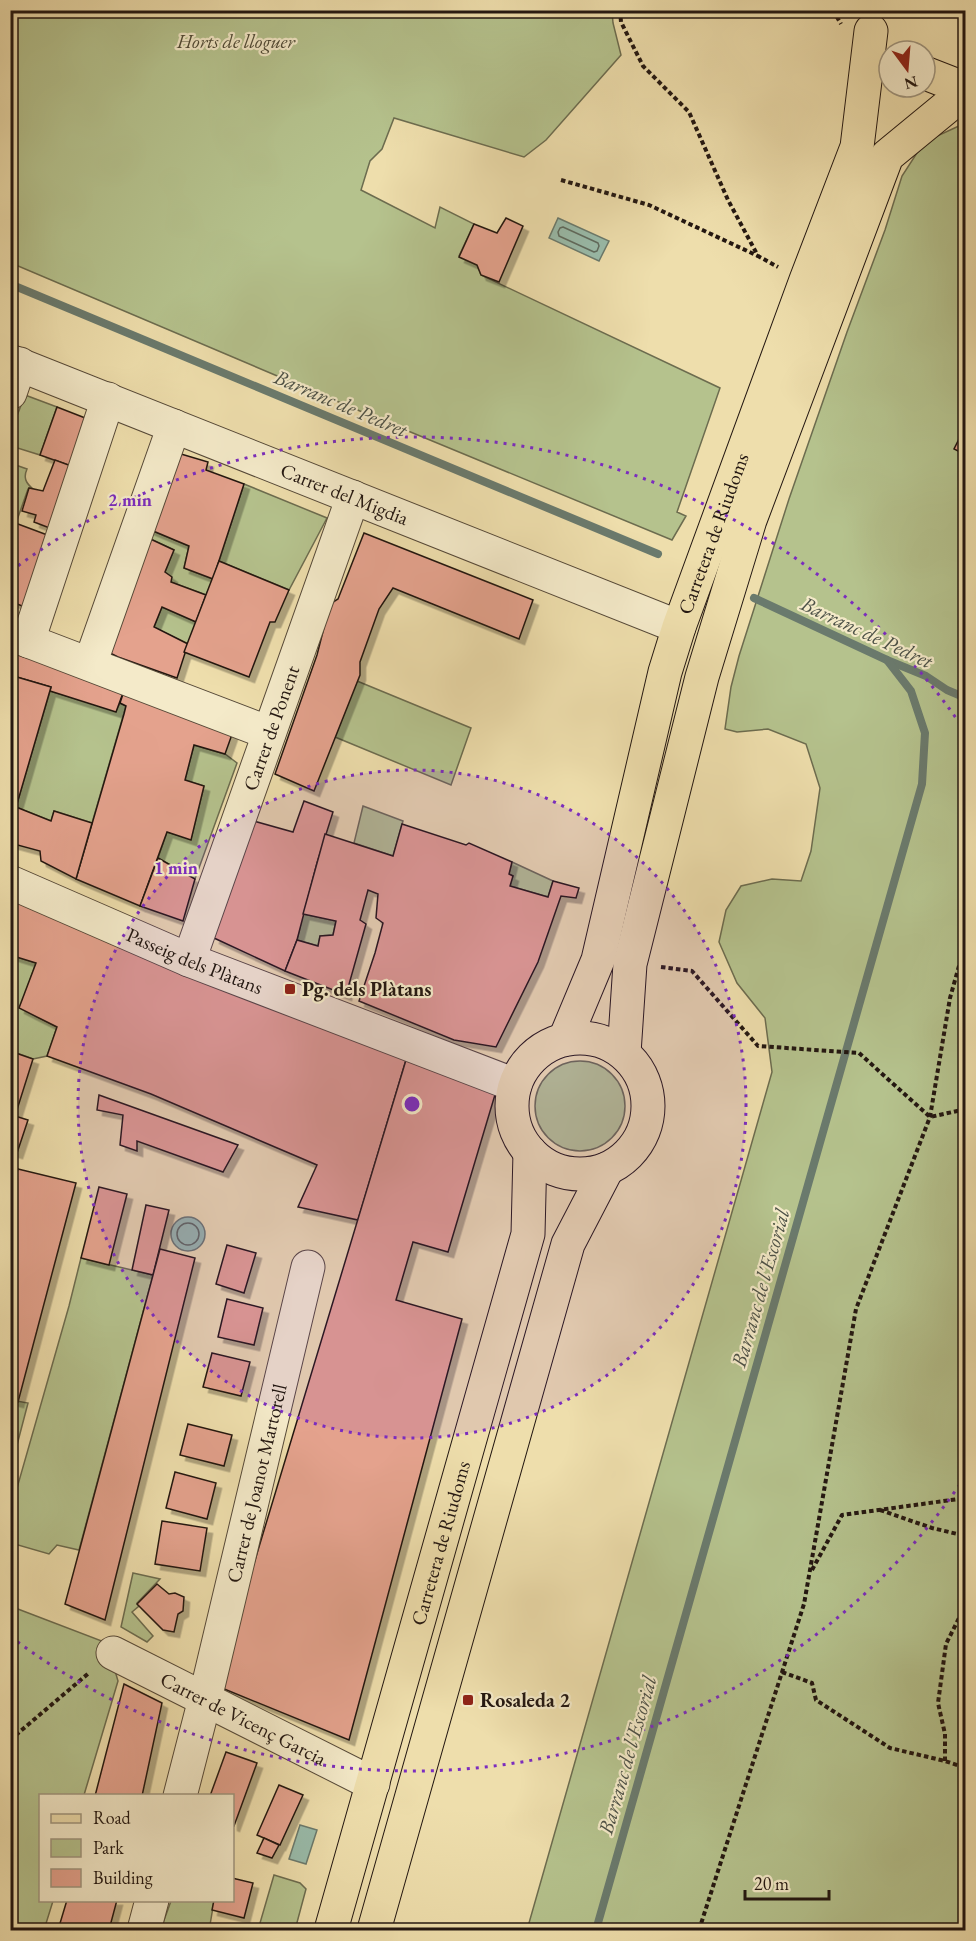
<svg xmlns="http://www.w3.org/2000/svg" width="976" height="1941" viewBox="0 0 976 1941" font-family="'EB Garamond',serif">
  <defs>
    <filter id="shadow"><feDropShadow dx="5.5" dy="5.5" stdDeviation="0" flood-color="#0004"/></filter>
  </defs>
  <rect width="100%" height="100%" fill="#eedeac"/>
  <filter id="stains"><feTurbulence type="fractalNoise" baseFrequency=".00333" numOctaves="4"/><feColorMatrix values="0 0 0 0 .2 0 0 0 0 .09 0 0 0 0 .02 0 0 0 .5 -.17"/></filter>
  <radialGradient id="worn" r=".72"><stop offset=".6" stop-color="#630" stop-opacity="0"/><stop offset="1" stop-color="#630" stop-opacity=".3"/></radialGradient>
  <!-- green -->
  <g fill="#b5c28d" stroke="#6c6c4f" stroke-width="1.5">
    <polygon points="10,11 612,11 613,23 621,55 546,140 524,157 394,118 382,149 370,161 361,190 435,228 440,207 474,224 459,256 477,265 481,275 720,388 677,512 686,516 672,540 367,414 11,263"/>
    <polygon points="965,124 965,1930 527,1930 772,1072 765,1018 737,983 719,942 726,910 741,886 772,879 801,881 811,851 820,788 806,744 768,729 737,732 725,729 731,687 739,656 789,499 847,332 885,230 902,176 924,142 961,125"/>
    <polygon points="25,395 57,407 40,455 11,446 10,434"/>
    <path d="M 10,463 L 27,469 C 23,478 26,483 33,489 L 28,489 L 16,523 L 11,521 Z"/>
    <polygon points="244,484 327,518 289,590 219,561"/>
    <polygon points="146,528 189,546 184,568 213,579 206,595 171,582 165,572 174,550 144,536"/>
    <polygon points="162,607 196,622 188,644 154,627"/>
    <polygon points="357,681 471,728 451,785 335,737"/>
    <polygon points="50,691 116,711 120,703 126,706 92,823 54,811 51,821 16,807"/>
    <polygon points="194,745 225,754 237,763 195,879 158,858 167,832 191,839 204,786 185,780"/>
    <polygon points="363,806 403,821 393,856 354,843"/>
    <polygon points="512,862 553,881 548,897 510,886 513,876 509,874"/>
    <polygon points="303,914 336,921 333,935 320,936 318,946 297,940"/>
    <polygon points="11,955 36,963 20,1008 57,1027 47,1056 33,1059 11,1051"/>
    <circle cx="580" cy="1106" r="45"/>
    <polygon points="81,1258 153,1275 79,1550 57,1545 49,1554 11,1543 11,1509 69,1306"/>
    <polygon points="11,1400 28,1403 11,1468"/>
    <polygon points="133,1573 160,1579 137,1603 139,1606 132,1612 153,1636 147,1642 121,1627"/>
    <polygon points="10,1606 107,1643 118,1681 84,1795 40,1796 40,1900 53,1901 44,1930 11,1930"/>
    <polygon points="274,1875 300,1883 306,1889 295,1930 169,1930 170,1927 163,1923 171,1901 214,1901 210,1925 258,1930"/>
  </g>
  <!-- water -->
  <g fill="#99bcab" stroke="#6a7a6d" stroke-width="1.5">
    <polygon points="558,218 609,241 599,261 549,238"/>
    <circle cx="188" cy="1234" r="17"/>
    <polygon points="300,1825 317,1830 306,1864 289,1859"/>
  </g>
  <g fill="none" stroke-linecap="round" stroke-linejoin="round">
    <!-- shore -->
    <g stroke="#5e6a5e" stroke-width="1.5">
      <polygon points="563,227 598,243 599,246 597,251 594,252 559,236 558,232 560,228"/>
      <circle cx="188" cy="1234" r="11"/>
    </g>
    <!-- stream -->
    <g stroke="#6a7a6d" stroke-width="8">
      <polyline points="10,284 658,554"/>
      <polyline points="754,598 887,660 926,676 947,690 966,698"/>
      <polyline points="596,1930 922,784 925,733 911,691 887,660"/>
    </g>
  </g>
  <!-- building -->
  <g fill="#e4a28d" stroke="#231711" stroke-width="1.5" filter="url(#shadow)">
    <polygon points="506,218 523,226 499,282 481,275 477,265 459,257 474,224 497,233"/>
    <polygon points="57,407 98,423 82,470 40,455"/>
    <polygon points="966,425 966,455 954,449"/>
    <polygon points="181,454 208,462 206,470 244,484 213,579 184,568 189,546 146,528"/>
    <polygon points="55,460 82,470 60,532 34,522 36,515 22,511 29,488 43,491"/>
    <polygon points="10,521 58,539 34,611 10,601 10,543 13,537 10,536"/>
    <polygon points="364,533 533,600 519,639 393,588 379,609 360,662 360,675 314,791 275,774 317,655 330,604 338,599"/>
    <polygon points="144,536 174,550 165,572 172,577 171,582 206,595 196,622 162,607 154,627 188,644 177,678 118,657 106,651"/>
    <polygon points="219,561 289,590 275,622 270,622 249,677 184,652"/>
    <polygon points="10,638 127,682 116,712 50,691 51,687 10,675"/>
    <polygon points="10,675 51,687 10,828"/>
    <polygon points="127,682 235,726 225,754 194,745 185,780 204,786 191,840 167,832 140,906 76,879 124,714 126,706 120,703"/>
    <polygon points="304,801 333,812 317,863 297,940 285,971 214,938 250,820 293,832"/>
    <polygon points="16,807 51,821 54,811 92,823 76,879 41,861 40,851 10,843 10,828"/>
    <polygon points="402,824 466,845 469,843 512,862 509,874 513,876 510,886 548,897 553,881 579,888 576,898 561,896 538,962 496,1047 454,1040 359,1001 375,953 383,923 376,918 378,894 368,890 360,920 366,924 346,995 285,971 297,940 318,946 320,936 333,935 336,921 303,914 325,834 393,856"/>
    <polygon points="158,858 195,879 183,921 140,906"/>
    <polygon points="10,898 406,1060 358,1220 298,1207 317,1165 151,1094 47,1056 57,1027 19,1008 36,963 10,955"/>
    <polygon points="10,1051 33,1059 15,1116 28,1120 17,1153 10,1151"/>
    <polygon points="406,1060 497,1088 448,1252 413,1242 396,1300 462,1319 349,1740 217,1686"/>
    <polygon points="99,1095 238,1145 223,1172 137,1141 137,1151 120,1145 123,1115 97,1110"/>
    <polygon points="10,1166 18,1169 10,1196"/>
    <polygon points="18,1169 76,1183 18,1402 10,1400 10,1196"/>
    <polygon points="99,1187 127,1194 109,1265 81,1258"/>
    <polygon points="146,1205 169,1210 153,1275 132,1270"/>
    <polygon points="227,1245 256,1253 244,1293 216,1284"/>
    <polygon points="160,1249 195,1258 105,1620 65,1604"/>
    <polygon points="227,1299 263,1308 254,1345 218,1337"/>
    <polygon points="212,1353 250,1362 241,1396 203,1387"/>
    <polygon points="188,1424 232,1435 224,1466 180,1455"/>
    <polygon points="175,1472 216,1483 207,1519 166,1508"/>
    <polygon points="162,1521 207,1528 200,1571 155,1564"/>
    <polygon points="157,1584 169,1594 175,1593 184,1597 183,1611 178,1614 174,1632 163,1630 137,1604"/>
    <polygon points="124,1684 162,1703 142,1796 95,1796"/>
    <polygon points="226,1752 257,1763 234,1826 232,1825 232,1796 210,1796"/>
    <polygon points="279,1785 303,1795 280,1845 257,1835"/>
    <polygon points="264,1838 279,1845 272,1858 257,1853"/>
    <polygon points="232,1878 253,1883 244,1918 212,1910 214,1900 232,1900"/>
    <polygon points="67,1900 117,1900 109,1930 58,1930"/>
  </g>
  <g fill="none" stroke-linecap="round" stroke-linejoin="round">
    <!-- minor casing -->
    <g stroke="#564938" stroke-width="35">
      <g id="minor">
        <path id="s1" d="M 10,361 L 679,627"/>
        <polyline points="10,393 20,364"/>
        <polyline points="10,634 269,733"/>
        <polyline points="28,641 108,399"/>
        <polyline points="90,664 174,426"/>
        <path id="s2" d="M 10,882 L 189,960 L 515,1085"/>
        <path id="s3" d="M 189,960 L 353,497"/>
        <path id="s4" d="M 113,1653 L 373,1784"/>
        <path id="s5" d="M 180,1796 L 205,1699 L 308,1267"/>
        <polyline points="144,1930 152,1900"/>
      </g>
    </g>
    <!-- major casing -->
    <g stroke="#231711" stroke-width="35">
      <g id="major">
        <polyline points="925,73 966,89"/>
        <circle cx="580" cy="1106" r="68"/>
        <path id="s6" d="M 565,1039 L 598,960 L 665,672 L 679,627 L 806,280 L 857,147 L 871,31"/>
        <polyline points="624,1053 630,964 702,677 750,520 887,156 966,91"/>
        <path id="s7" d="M 331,1930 L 528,1234 L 530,1152"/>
        <polyline points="374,1930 568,1244 607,1169"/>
      </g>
    </g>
    <!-- path -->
    <g stroke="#231711" stroke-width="4" stroke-dasharray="4.5 3" stroke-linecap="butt">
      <polyline points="620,10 621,22 643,66 689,112 728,200 758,256 778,267"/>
      <polyline points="747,10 761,15 815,10"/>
      <polyline points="833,10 841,24"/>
      <polyline points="561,180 649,205 758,256"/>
      <polyline points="661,967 692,971 758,1046 859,1053 930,1117 966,1109"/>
      <polyline points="880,1510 932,1528 966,1536"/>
      <polyline points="812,1570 842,1515 966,1498"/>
      <polyline points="782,1672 812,1683 816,1700 890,1748 945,1761 966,1768"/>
      <polyline points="10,1740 90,1672"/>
      <polyline points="945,1761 945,1734 938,1703 946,1644 961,1614 966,1582"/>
      <polyline points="699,1930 804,1604 856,1309 930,1117 950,998 966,941"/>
    </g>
    <!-- minor -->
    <use href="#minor" stroke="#f4eac9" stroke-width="33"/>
    <!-- major -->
    <use href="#major" stroke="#eedeac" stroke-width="33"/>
  </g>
  <!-- distance rings -->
  <circle cx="412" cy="1104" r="334" fill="#7b2cbf" fill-opacity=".12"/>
  <g fill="none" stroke="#7b2cbf" stroke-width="3" stroke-dasharray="3 6">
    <circle cx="412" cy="1104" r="334"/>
    <path d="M965 1477A667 667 0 0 1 11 1637M11 571A667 667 0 0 1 965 731"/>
  </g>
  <!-- markers -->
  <g fill="#8f2418" stroke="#f4eac9" stroke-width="2">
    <rect x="284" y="983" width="12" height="12" rx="3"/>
    <rect x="462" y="1694" width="12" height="12" rx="3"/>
  </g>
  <g text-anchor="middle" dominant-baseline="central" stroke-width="4.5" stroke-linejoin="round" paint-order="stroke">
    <!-- park labels -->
    <g font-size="20" font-style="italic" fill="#4f4a36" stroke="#f4eac9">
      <text x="236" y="41">Horts de lloguer</text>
    </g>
    <!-- street labels -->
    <g font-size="20" fill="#231711" stroke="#f4eac9">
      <text stroke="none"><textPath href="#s1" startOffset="360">Carrer del Migdia</textPath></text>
      <text stroke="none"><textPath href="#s6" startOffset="528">Carretera de Riudoms</textPath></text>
      <text stroke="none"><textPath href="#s3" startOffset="246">Carrer de Ponent</textPath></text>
      <text stroke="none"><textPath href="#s2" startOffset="201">Passeig dels Plàtans</textPath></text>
      <text stroke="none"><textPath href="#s5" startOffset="322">Carrer de Joanot Martorell</textPath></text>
      <text stroke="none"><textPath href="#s7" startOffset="402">Carretera de Riudoms</textPath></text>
      <text stroke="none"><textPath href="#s4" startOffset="146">Carrer de Vicenç Garcia</textPath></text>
    </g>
    <!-- poi labels -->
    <g font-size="20" font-weight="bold" fill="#231711" stroke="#f4eac9" text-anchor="start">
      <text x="302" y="989">Pg. dels Plàtans</text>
      <text x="480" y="1700">Rosaleda 2</text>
    </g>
    <!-- water labels -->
    <g font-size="21" font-style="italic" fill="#4c5147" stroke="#f4eac9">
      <text transform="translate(341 403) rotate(23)">Barranc de Pedret</text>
      <text transform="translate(867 632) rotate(25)">Barranc de Pedret</text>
      <text transform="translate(760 1288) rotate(-74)">Barranc de l'Escorial</text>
      <text transform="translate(627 1755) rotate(-74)">Barranc de l'Escorial</text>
    </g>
  </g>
  <circle cx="412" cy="1104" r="9" fill="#7b2cbf" stroke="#f4eac9" stroke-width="3"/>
  <g font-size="18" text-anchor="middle" font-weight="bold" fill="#7b2cbf" stroke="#f4eac9" stroke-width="4.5" stroke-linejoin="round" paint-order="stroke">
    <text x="130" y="506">2 min</text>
    <text x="176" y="874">1 min</text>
  </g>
  <!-- margin -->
  <rect width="976" height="1941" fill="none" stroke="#eedeac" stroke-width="36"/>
  <rect x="12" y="12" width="952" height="1917" fill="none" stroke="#231711" stroke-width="3"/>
  <rect x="18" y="18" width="940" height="1905" fill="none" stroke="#231711" stroke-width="1.5"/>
  <!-- legend -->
  <rect x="39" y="1794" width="195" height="108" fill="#f4eac9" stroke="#a0967f" stroke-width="1.5"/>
  <rect x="51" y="1814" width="30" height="9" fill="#eedeac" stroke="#a0967f" stroke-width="1.5"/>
  <text x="93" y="1824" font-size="18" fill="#231711">Road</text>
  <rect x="51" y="1839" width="30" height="18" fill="#b5c28d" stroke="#a0967f" stroke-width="1.5"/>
  <text x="93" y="1854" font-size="18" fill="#231711">Park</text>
  <rect x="51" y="1869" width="30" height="18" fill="#e4a28d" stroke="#a0967f" stroke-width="1.5"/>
  <text x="93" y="1884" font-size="18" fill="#231711">Building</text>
  <!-- north arrow -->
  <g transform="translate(907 69) rotate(164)"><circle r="28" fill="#f4eac9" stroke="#a0967f" stroke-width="1.5"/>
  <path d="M0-4.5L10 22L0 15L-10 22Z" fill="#8f2418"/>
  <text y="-9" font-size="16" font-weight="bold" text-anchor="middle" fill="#231711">N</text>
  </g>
  <!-- scale -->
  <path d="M745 1890v9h84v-9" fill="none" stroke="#231711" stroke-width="3"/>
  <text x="754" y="1890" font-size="18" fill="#231711" stroke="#f4eac9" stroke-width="4.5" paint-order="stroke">20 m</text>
  <rect width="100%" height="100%" filter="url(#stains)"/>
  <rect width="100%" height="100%" fill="url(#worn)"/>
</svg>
